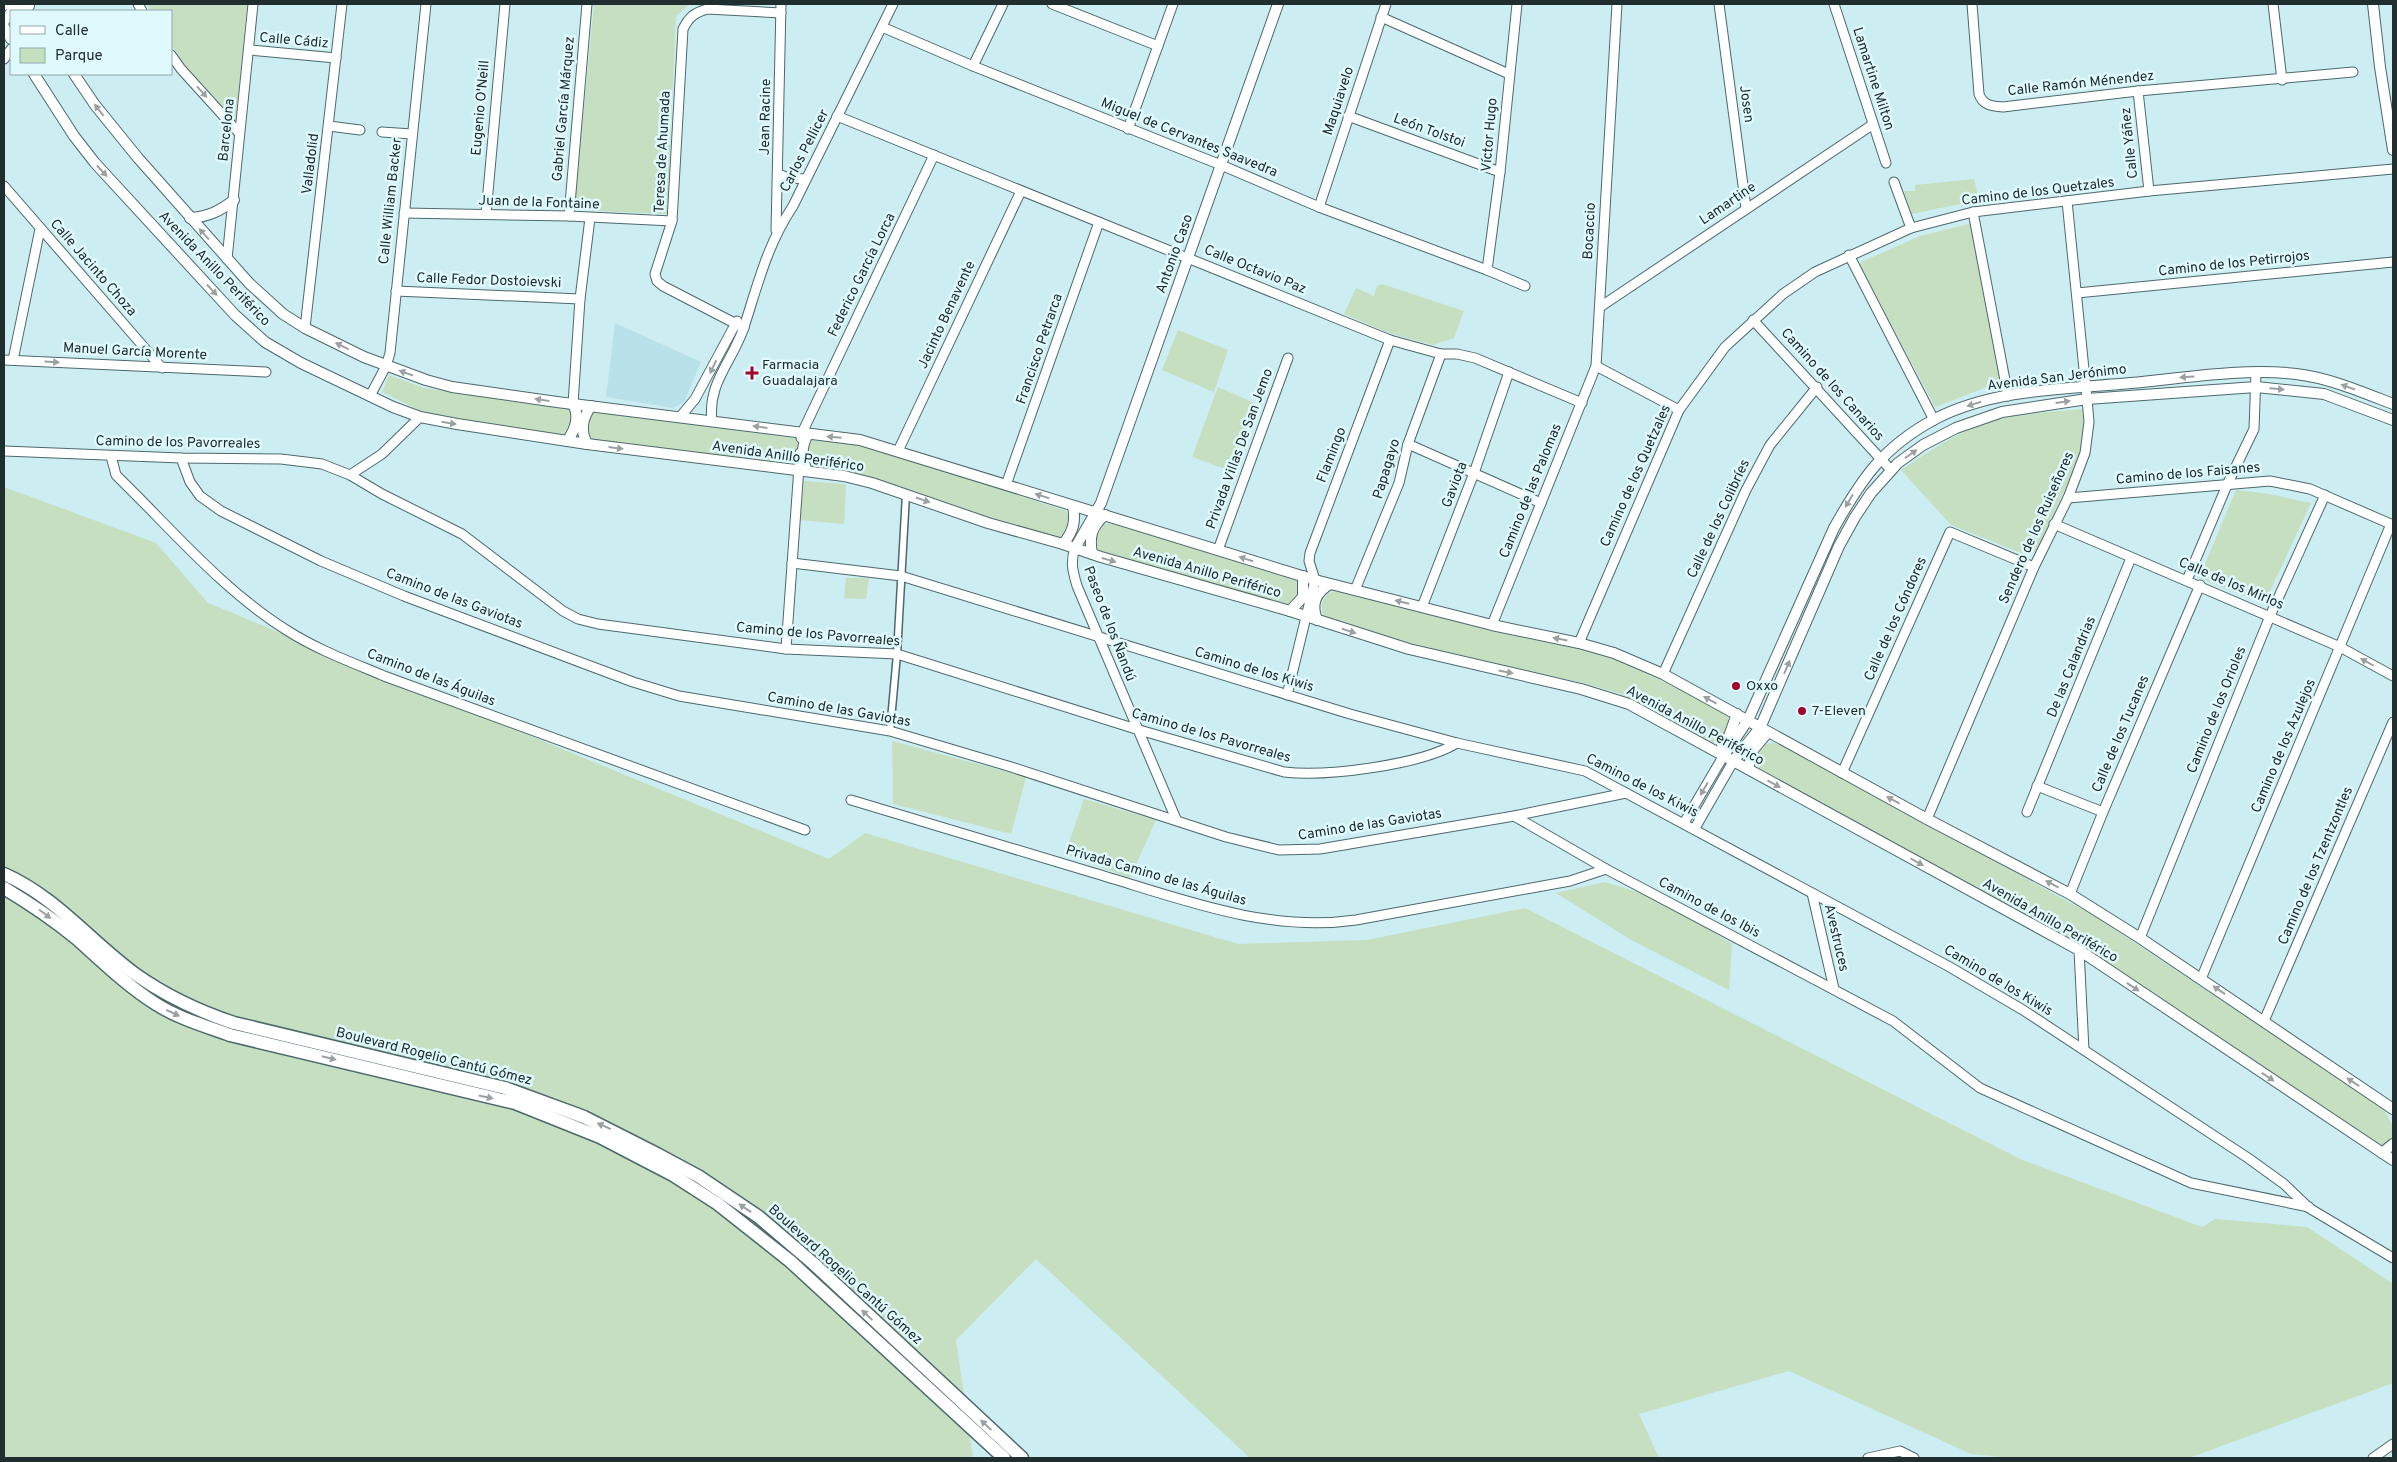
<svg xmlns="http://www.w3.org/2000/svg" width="2397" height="1462" viewBox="0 0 2397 1462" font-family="Overpass,sans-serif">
  <rect width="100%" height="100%" fill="#ccedf2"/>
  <!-- built -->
  <polygon fill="#b8e1e9" points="615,323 701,362 684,402 673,408 606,397"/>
  <!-- green -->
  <g fill="#c5dfc0">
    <polygon points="147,4 247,4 236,121 183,63 171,44 171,11 151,11"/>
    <polygon points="594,4 690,4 676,16 667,214 574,210"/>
    <polygon points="1974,179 1979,200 1912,214 1904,191 1915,191 1915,185"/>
    <polygon points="1973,223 2000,382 1935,407 1859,263 1920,236"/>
    <polygon points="1382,284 1464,311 1454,338 1433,345 1389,333 1344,314 1356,288 1374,296 1377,286"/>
    <polygon points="1178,330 1228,350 1214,392 1162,370"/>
    <path d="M 389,375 L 424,388 L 794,438 L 860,445 L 908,458 L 1066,511 C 1072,520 1068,531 1061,539 L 846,474 L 492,426 L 421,411 L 382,392 Z"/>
    <polygon points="1218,387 1256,404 1234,472 1192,457"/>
    <path d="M 2083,409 L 2084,440 L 2078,461 L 2036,552 L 2026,555 L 1951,525 L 1901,470 C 1930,451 1958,431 1992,421 C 2021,413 2053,412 2083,409 Z"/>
    <polygon points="804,481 846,484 844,524 800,520"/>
    <polygon points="4,487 156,543 208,603 829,859 865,833 1238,944 1367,940 1525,908 2020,1159 2202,1227 2215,1219 2307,1227 2393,1284 2393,1383 2189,1458 2012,1458 1971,1454 1789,1371 1639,1414 1659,1458 1250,1458 1036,1259 956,1340 973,1458 4,1458"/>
    <polygon points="2236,490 2269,494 2311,503 2264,604 2199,578"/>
    <path d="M 1109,523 L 1297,578 C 1303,589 1296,600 1286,606 L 1101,552 L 1097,548 L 1097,537 L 1102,526 Z"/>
    <polygon points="846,578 869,578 866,599 844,598"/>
    <path d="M 1334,591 L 1613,657 L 1721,710 L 1728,716 C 1729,728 1723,740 1711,744 L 1621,694 L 1584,683 L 1448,654 L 1325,619 C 1319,607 1321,595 1334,591 Z"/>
    <polygon points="892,741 1026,777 1011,834 893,804"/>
    <polygon points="1772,743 1778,744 2093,915 2383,1108 2393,1127 2392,1140 2382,1148 2095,954 1761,771 1757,766 1756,755 1764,744"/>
    <polygon points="1084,799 1156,820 1130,878 1065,854"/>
    <polygon points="1605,882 1657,898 1732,944 1729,990 1633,941 1556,893"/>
  </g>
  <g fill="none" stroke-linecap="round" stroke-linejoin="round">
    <!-- pedestrian casing -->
    <g stroke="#4c696e" stroke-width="9">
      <polyline id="pedestrian" points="890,731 897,654 906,494"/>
    </g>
    <!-- minor casing -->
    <g stroke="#4c696e" stroke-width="11">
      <g id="minor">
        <polyline points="138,4 142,11"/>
        <polyline points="1052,4 1158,46"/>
        <polyline points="1719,4 1746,208"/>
        <polyline points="1834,4 1886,163"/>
        <path d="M 1972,4 L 1979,94 C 1983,106 1993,106 2003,107 L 2138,91 L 2353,72"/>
        <polyline points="2273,4 2282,80"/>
        <polyline points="1381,17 1509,74"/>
        <polyline points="882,27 973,66 1221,165 1319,207 1487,270 1525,286"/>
        <polyline points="250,50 336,58"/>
        <polyline points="171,55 181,69 239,133"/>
        <polyline points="4,59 11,49"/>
        <polyline points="973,66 1003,4"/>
        <polyline points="2138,91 2149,191"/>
        <polyline points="837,116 1390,340 1441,354 1457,354 1475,358 1582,403"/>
        <polyline points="1348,116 1500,172"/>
        <polyline points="329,126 360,130"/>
        <polyline points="1128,129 1173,4"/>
        <polyline points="382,132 412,134"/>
        <polyline points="779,174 788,178 806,179"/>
        <polyline points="1894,182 1911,228"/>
        <polyline points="4,186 162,368"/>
        <polyline points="1319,207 1386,4"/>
        <polyline points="1973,212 2008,396"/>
        <polyline points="404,213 569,216 672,221"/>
        <polyline points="486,214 505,4"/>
        <polyline points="569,216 587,4"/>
        <polyline points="776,230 781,4"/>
        <polyline points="1849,255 1934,420"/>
        <polyline points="227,259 253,4"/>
        <polyline points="1487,270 1500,172 1517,4"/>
        <polyline points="396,291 580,299"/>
        <polyline points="2077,293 2393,262"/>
        <polyline points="1600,307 1872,125"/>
        <polyline points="1753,320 1890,469"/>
        <polyline points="305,328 342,4"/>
        <path d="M 744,328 L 663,286 L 657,281 L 655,274 L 672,221 L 683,29 C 689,17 694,13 707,9 L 781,13"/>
        <polyline points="4,360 266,372"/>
        <polyline points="13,360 40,229"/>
        <polyline points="1596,366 1679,410"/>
        <polyline points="370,396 386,366 390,353 426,4"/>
        <polyline points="573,404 580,299 590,218"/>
        <polyline points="680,417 695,399 737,321"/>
        <path d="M 712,421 C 707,383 733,361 744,327 C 758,284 767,245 793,206 L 893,4"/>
        <polyline points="801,438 802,433 934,155"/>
        <polyline points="1408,444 1541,503"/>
        <path d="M 4,451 L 181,458 L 281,459 L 322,464 L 350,475 L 382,494 L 462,534 L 563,611 L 578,619 L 598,624 L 786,649 L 897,654 L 1136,729 L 1284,772 C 1326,777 1421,765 1457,743"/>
        <polyline points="898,451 1021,191"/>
        <path d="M 111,456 L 116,475 L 122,481 C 175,533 225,592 288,631 C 318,650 351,662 384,676 L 805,830"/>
        <polyline points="181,458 190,482 200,496 221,511 321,561 404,596 633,682 679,696 890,731 1008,766 1226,837 1279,850 1320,849 1514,816 1626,793"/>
        <polyline points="350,475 382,454 420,417"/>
        <polyline points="1006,485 1099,222"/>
        <polyline points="2068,498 2270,481 2310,489 2393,525"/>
        <polyline points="2054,524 2340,647 2393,676"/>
        <path d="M 1075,548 C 1070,562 1073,572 1077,586 L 1176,819"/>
        <polyline points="1218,550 1288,358"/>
        <polyline points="792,563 901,576 1350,714 1457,743 1585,771 1948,966 2023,1010 2248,1158 2284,1184 2309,1208 2393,1258"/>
        <polyline points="2187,580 2227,485 2254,429 2256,373"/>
        <polyline points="1355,590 1399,483 1408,444 1441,354"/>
        <polyline points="1422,607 1474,473 1509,372"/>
        <polyline points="1492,625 1596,366 1617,4"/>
        <polyline points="1579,643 1679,410 1725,347 1783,294 1815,272 1911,228 1973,212 2149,191 2393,169"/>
        <polyline points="786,649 800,453"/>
        <polyline points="1663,674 1746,490 1770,445 1817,387"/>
        <polyline points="1287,695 1315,580 1309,561 1310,553 1390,340"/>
        <polyline points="1842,773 1950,532 2034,567"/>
        <polyline points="2037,786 2103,812"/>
        <path d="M 851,800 C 932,824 1013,849 1094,873 C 1179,898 1266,933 1356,920 L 1570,881 L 1606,869"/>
        <polyline points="2027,812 2131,558"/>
        <polyline points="1514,816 1606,869 1893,1021 1980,1088 2191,1183 2309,1207"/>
        <polyline points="1927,819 2034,567 2068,498 2085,453 2089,422 2087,399 2067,201"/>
        <polyline points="1684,823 1724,755"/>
        <polyline points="1695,828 1734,760"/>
        <polyline points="1812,893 1834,989"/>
        <polyline points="2070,894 2103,812 2200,585"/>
        <polyline points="2140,938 2270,616 2325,495"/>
        <polyline points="2079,950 2084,1050"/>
        <polyline points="2201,979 2391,524"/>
        <polyline points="2264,1021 2393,722"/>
        <polyline points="1868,1458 1900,1451 1914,1458"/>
        <polyline points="2373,1458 2393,1444"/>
      </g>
    </g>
    <!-- tertiary casing -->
    <g stroke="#4c696e" stroke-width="12">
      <g id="tertiary">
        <polyline points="2373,4 2380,67 2393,150"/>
        <polyline points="4,5 6,4"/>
        <polyline points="4,21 14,9 29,6"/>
        <polyline points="4,27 11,39"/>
        <polyline points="34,74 74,136 95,163 235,315 265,342 301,363 393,407 420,417 457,424 587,444 844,476 872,483 988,523 1063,544 1101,557 1290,611 1409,649 1581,689 1629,704 2079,950 2393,1160"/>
        <polyline points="74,74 95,105 138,158 249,283 283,314 305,328 364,357 426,380 452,387 557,402 860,440 1315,580 1492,625 1579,643 1614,653 1663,674 1927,819 2070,894 2140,938 2393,1109"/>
        <path d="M 190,218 C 208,217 220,211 234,200"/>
        <path d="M 567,441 C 576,429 580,417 573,404"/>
        <path d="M 587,444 C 580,430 582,419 591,406"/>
        <path d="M 807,471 C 801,458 801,447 808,434"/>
        <path d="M 1063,544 C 1073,532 1076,522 1073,506"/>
        <polyline points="1075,548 1101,503 1278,4"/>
        <path d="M 1092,554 C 1089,537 1091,527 1105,515"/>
        <polyline points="1290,611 1303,597 1303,576"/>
        <path d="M 1317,620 C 1311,604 1315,593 1330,584"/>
        <polyline points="1722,745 1729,736 1737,714"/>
        <path d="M 1724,755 L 1748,720 L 1834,528 C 1862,478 1883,447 1935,419 C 1997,387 2073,389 2142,382 C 2189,377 2249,368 2296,374 C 2330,378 2362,392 2393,404"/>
        <polyline points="1734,760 1760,728 1839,546 1855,517 1871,493 1898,463 1923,445 1956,428 2002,412 2087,399 2256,387 2324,394 2393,420"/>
        <polyline points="1748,769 1753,750 1768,732"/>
        <polyline points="2382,1153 2393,1144"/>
      </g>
    </g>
    <!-- secondary casing -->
    <g stroke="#4c696e" stroke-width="15">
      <g id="secondary">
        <path d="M 4,874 C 56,897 90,941 135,974 C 166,996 198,1011 234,1023 L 505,1088 L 584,1117 L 657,1154 L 698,1176 L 759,1217 L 814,1264 L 1022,1458"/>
        <path d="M 4,888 C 29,903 53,919 76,938 C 102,961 126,985 156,1004 C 178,1018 205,1026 230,1035 L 515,1103 L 600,1137 L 673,1175 L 718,1204 L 790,1261 L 1004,1458"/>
      </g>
    </g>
    <!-- pedestrian -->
    <use href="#pedestrian" stroke="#fff" stroke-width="6"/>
    <!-- minor -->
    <use href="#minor" stroke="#fff" stroke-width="9"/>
    <!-- tertiary -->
    <use href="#tertiary" stroke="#fff" stroke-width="10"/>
    <!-- secondary -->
    <use href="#secondary" stroke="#fff" stroke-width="12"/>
  </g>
  <!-- one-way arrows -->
  <defs><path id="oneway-solid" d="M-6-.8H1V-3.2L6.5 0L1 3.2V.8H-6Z" transform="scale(1.25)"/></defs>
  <g fill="#9ba1a2">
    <use href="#oneway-solid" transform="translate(202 92) rotate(48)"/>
    <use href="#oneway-solid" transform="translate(99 110) rotate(-128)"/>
    <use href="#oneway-solid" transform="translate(102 171) rotate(47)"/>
    <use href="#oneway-solid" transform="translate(204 234) rotate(-132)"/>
    <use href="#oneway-solid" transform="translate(212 290) rotate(47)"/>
    <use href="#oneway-solid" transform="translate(342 346) rotate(-154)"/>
    <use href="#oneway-solid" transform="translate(52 362) rotate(3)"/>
    <use href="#oneway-solid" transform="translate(713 367) rotate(116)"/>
    <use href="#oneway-solid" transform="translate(406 373) rotate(-161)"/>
    <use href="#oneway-solid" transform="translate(2187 377) rotate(176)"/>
    <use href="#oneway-solid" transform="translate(2348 387) rotate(-161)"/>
    <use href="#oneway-solid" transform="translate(2277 389) rotate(5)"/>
    <use href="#oneway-solid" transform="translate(542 400) rotate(-172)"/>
    <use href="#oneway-solid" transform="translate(2063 402) rotate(-8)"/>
    <use href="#oneway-solid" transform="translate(1974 404) rotate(162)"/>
    <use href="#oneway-solid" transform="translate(449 423) rotate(9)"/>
    <use href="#oneway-solid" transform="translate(760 427) rotate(-172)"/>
    <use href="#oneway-solid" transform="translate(834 437) rotate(-175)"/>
    <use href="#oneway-solid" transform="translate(616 448) rotate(7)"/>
    <use href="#oneway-solid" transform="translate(1911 454) rotate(-35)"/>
    <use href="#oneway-solid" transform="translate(1042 496) rotate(-162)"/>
    <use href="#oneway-solid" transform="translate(923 500) rotate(19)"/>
    <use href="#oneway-solid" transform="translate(1849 501) rotate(121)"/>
    <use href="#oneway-solid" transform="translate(1246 559) rotate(-163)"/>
    <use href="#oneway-solid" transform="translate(1109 560) rotate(16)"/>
    <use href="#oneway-solid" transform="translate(1402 602) rotate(-166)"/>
    <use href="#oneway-solid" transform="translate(1349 631) rotate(17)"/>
    <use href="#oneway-solid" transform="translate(1560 639) rotate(-169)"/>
    <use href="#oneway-solid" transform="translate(2367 662) rotate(-152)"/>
    <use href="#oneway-solid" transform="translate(1787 667) rotate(-67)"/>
    <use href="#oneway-solid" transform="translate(1506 672) rotate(11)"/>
    <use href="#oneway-solid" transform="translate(1710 700) rotate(-151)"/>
    <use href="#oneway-solid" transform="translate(1774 784) rotate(29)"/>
    <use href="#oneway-solid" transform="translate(1704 789) rotate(121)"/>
    <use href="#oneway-solid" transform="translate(1893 800) rotate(-152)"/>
    <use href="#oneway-solid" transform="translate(1917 862) rotate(29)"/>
    <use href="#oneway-solid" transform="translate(2052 884) rotate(-152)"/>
    <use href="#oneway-solid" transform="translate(45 914) rotate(37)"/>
    <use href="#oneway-solid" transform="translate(2133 987) rotate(34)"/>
    <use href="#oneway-solid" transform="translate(2219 990) rotate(-146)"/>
    <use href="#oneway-solid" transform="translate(173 1013) rotate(25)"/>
    <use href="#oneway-solid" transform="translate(329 1058) rotate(14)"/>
    <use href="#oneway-solid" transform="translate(2268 1077) rotate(34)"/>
    <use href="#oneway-solid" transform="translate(2353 1082) rotate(-146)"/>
    <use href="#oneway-solid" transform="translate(486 1097) rotate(12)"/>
    <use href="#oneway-solid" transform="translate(604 1126) rotate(-156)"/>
    <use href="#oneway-solid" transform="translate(745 1208) rotate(-146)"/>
    <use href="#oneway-solid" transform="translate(867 1315) rotate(-137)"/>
    <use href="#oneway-solid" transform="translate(986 1425) rotate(-137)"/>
  </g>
  <!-- markers -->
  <g fill="#a3042c" stroke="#dff9fd" stroke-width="2">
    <path d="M749.5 365.5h5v5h5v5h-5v5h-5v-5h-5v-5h5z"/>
    <circle cx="1736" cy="686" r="5"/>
    <circle cx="1802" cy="711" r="5"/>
  </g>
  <g text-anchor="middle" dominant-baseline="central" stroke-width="5" stroke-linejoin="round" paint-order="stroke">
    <!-- street labels -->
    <g font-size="14" fill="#212e30" stroke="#dff9fd">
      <text transform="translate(294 41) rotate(5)">Calle Cádiz</text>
      <text transform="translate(1873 79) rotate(72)">Lamartine Milton</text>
      <text transform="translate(2081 84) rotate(-6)">Calle Ramón Ménendez</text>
      <text transform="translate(1339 101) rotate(-72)">Maquiavelo</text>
      <text transform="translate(1746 104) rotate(82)">Josen</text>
      <text transform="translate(481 108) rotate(-85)">Eugenio O'Neill</text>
      <text transform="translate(564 109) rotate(-85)">Gabriel García Márquez</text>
      <text transform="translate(766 117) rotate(-89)">Jean Racine</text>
      <text transform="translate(227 130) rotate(-84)">Barcelona</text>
      <text transform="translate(1429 131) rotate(20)">León Tolstoi</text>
      <text transform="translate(1490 135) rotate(-85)">Víctor Hugo</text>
      <text transform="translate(1189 138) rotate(22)">Miguel de Cervantes Saavedra</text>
      <text transform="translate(2130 143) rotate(-96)">Calle Yáñez</text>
      <text transform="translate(805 151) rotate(-63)">Carlos Pellicer</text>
      <text transform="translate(663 152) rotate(-87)">Teresa de Ahumada</text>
      <text transform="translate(311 164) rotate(-83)">Valladolid</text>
      <text transform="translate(2038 192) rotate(-7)">Camino de los Quetzales</text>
      <text transform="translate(391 201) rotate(-84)">Calle William Backer</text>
      <text transform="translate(539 203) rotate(2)">Juan de la Fontaine</text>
      <text transform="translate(1728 204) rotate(-34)">Lamartine</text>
      <text transform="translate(1590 231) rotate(-87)">Bocaccio</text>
      <text transform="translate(1175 254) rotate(-70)">Antonio Caso</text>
      <text transform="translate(2234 264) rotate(-6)">Camino de los Petirrojos</text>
      <text transform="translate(93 268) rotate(49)">Calle Jacinto Choza</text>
      <text transform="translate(214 269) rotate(46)">Avenida Anillo Periférico</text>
      <text transform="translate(1255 270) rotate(22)">Calle Octavio Paz</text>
      <text transform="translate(862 275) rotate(-64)">Federico García Lorca</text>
      <text transform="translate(489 281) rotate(2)">Calle Fedor Dostoievski</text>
      <text transform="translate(947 315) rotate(-65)">Jacinto Benavente</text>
      <text transform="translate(1040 349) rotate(-71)">Francisco Petrarca</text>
      <text transform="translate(135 352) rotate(3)">Manuel García Morente</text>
      <text transform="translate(2057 378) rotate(-7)">Avenida San Jerónimo</text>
      <text transform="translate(1832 385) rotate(48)">Camino de los Canarios</text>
      <text transform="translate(178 443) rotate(1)">Camino de los Pavorreales</text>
      <text transform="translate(1240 449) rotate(-70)">Privada Villas De San Jemo</text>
      <text transform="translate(1332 455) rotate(-69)">Flamingo</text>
      <text transform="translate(788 457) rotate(8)">Avenida Anillo Periférico</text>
      <text transform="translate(1387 469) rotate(-73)">Papagayo</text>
      <text transform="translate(2188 474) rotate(-5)">Camino de los Faisanes</text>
      <text transform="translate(1636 476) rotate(-66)">Camino de los Quetzales</text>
      <text transform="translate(1455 485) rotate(-69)">Gaviota</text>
      <text transform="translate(1531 491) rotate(-68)">Camino de las Palomas</text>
      <text transform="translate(1719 519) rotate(-65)">Calle de los Colibríes</text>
      <text transform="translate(2037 528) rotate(-66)">Sendero de los Ruiseñores</text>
      <text transform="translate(1207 573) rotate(16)">Avenida Anillo Periférico</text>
      <text transform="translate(2231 584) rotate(23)">Calle de los Mirlos</text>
      <text transform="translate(454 599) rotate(21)">Camino de las Gaviotas</text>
      <text transform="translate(1896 619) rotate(-66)">Calle de los Cóndores</text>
      <text transform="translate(1109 624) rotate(69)">Paseo de los Ñandú</text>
      <text transform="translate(818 635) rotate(5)">Camino de los Pavorreales</text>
      <text transform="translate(2072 667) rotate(-68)">De las Calandrias</text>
      <text transform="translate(1254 670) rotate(17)">Camino de los Kiwis</text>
      <text transform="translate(431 678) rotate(21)">Camino de las Águilas</text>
      <text transform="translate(839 710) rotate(10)">Camino de las Gaviotas</text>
      <text transform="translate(2217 710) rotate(-68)">Camino de los Orioles</text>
      <text transform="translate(1695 726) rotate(28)">Avenida Anillo Periférico</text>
      <text transform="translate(2121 734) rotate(-67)">Calle de los Tucanes</text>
      <text transform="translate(1211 736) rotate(16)">Camino de los Pavorreales</text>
      <text transform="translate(2284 746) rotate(-67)">Camino de los Azulejos</text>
      <text transform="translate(1642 786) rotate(27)">Camino de los Kiwis</text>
      <text transform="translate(1370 825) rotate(-9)">Camino de las Gaviotas</text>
      <text transform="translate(2316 866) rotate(-67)">Camino de los Tzentzontles</text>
      <text transform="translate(1156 876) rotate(16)">Privada Camino de las Águilas</text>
      <text transform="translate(1709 908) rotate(28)">Camino de los Ibis</text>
      <text transform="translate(2050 921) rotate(30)">Avenida Anillo Periférico</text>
      <text transform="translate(1836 938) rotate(77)">Avestruces</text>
      <text transform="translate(1998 981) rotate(31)">Camino de los Kiwis</text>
      <text transform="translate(434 1057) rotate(14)">Boulevard Rogelio Cantú Gómez</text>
      <text transform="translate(845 1275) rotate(42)">Boulevard Rogelio Cantú Gómez</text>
    </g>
    <!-- poi labels -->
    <g font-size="14" fill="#212e30" stroke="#dff9fd" text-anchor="start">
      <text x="762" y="365">Farmacia<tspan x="762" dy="16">Guadalajara</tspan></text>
      <text x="1746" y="686">Oxxo</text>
      <text x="1812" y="711">7-Eleven</text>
    </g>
  </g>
  <!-- border -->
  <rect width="2397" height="1462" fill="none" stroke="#212e30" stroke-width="10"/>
  <!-- legend -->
  <rect x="10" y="10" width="162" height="65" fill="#dff9fd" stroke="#93a8ab"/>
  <rect x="20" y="26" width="25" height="8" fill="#ffffff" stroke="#93a8ab"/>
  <text x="55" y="35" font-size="15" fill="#212e30">Calle</text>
  <rect x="20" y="48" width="25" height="15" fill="#c5dfc0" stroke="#93a8ab"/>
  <text x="55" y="60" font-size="15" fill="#212e30">Parque</text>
</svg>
